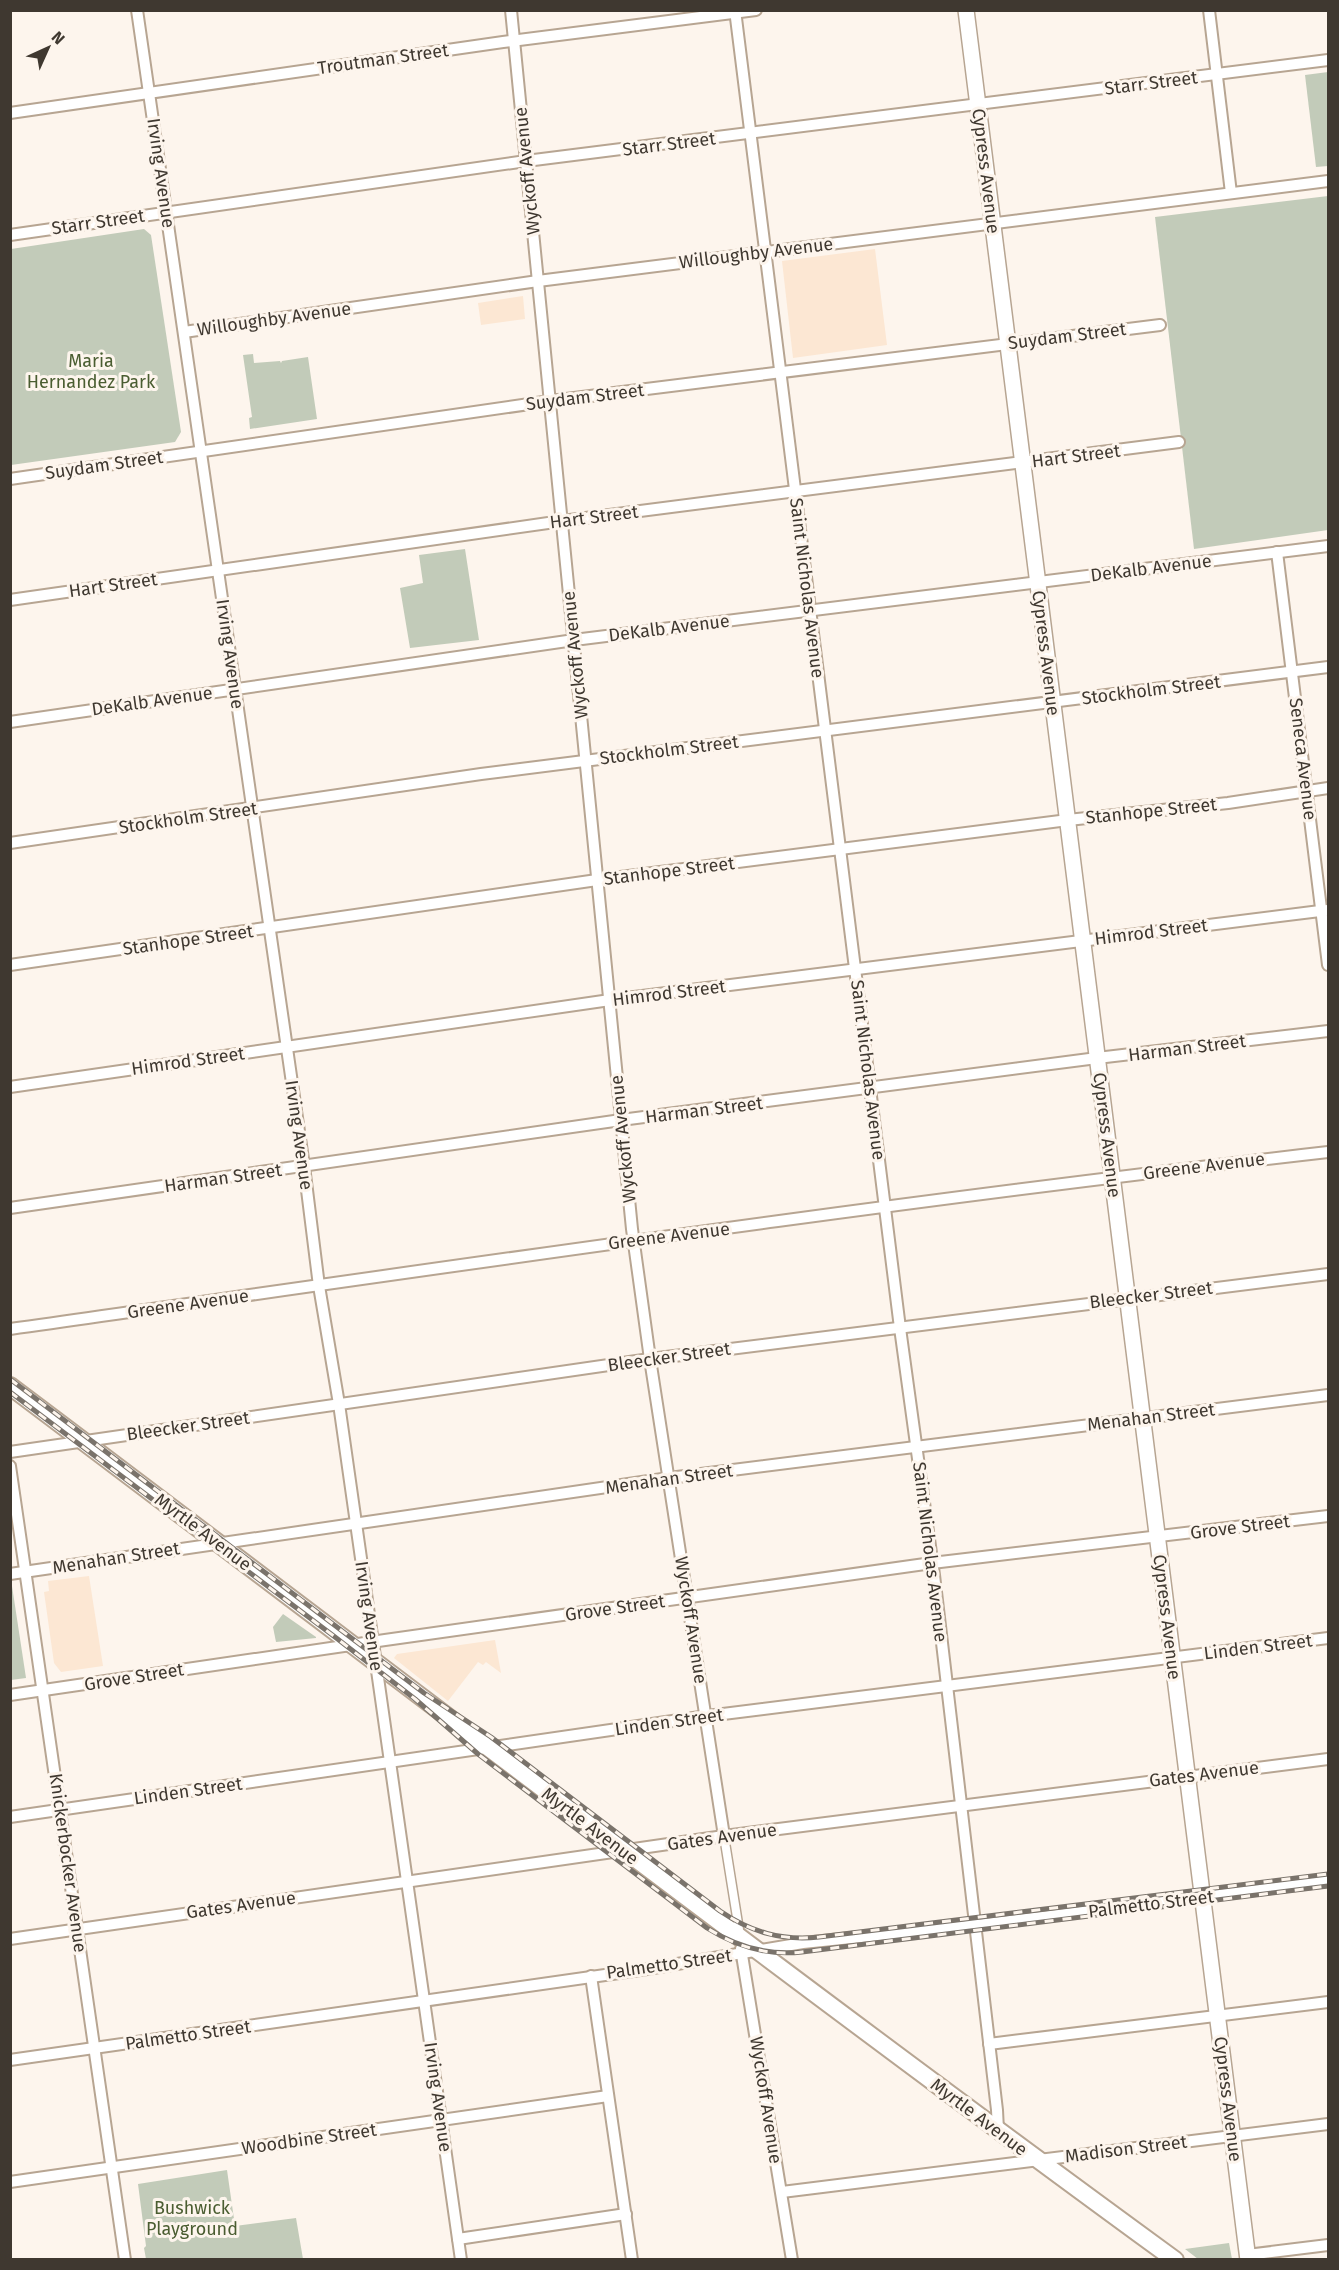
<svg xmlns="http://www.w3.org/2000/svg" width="1339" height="2270" viewBox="0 0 1339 2270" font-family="'Fira Sans',sans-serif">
  <rect width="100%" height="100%" fill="#fdf5ed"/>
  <!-- built -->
  <g fill="#fce7d3">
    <polygon points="875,249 887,345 793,358 782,261"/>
    <polygon points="523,296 525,319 481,325 478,303"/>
    <polygon points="89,1576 103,1666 61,1672 54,1663 44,1592 49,1591 48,1581"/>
    <polygon points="495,1640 501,1673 486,1662 483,1665 478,1662 448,1701 394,1658 397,1654"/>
  </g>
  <!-- green -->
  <g fill="#c2cbb9">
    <polygon points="1328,72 1328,166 1316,167 1305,75"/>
    <polygon points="1328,196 1328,530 1194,549 1155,217"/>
    <polygon points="144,229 151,235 181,432 175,442 11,465 11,249"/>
    <polygon points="253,354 254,363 280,361 281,363 282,361 308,357 317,419 250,429 249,418 252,417 243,355"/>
    <polygon points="465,549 479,640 410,648 400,588 423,583 419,555"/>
    <polygon points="12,1586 26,1678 11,1680 10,1587"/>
    <polygon points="283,1614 316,1637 316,1638 276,1642 273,1627"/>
    <polygon points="227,2170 235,2226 296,2218 303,2259 146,2259 144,2248 146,2246 138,2184"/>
    <polygon points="1229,2243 1232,2259 1198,2259 1185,2249"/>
  </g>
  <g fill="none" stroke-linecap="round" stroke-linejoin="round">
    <!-- pedestrian casing -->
    <g stroke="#b7a592" stroke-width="11">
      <polyline id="pedestrian" points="724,1836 740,1936"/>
    </g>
    <!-- minor casing -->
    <g stroke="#b7a592" stroke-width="14">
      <g id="minor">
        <polyline points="137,10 304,1166 319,1286 339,1404 461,2260"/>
        <polyline points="511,10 632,1229 650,1359 724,1836"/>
        <polyline points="735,10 900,1328 934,1575 997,2110 998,2130"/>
        <polyline points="1209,10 1231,193"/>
        <polyline points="10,113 503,42 756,10"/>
        <polyline points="10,235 526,161 1328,60"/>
        <polyline points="184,332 538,281 1328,181"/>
        <polyline points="10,479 550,401 1160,325"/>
        <polyline points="1277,552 1328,965"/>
        <polyline points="10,600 562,521 1179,442"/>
        <polyline points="10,722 574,640 1328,546"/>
        <polyline points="10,843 481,774 1328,667"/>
        <polyline points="10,965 597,880 1068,820 1228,803 1328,788"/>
        <polyline points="10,1087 610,1000 1328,910"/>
        <polyline points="10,1208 621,1120 1097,1058 1328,1031"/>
        <path d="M 10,1329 C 449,1267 888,1202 1328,1152"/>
        <polyline points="10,1452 650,1359 1328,1274"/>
        <polyline points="10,1466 125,2260"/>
        <polyline points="10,1574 669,1478 1328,1395"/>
        <polyline points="10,1695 385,1640 932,1563 1328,1516"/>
        <polyline points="10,1817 707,1716 1328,1638"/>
        <polyline points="10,1939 724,1836 1328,1759"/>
        <polyline points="741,1949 792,2260"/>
        <polyline points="591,1976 632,2260"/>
        <polyline points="989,2044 1328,2002"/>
        <polyline points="10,2060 647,1969 803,1943 976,1925 1328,1881"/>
        <polyline points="10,2182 608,2096"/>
        <polyline points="782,2192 1328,2124"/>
        <polyline points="458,2239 626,2214"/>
        <polyline points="1247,2255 1328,2245"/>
      </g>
    </g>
    <!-- secondary casing -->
    <g stroke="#b7a592" stroke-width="18">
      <polyline id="secondary" points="966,10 1248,2260"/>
    </g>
    <!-- primary casing -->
    <g stroke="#b7a592" stroke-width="20">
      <path id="primary" d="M 10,1386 C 398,1678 783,1974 1175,2260"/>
    </g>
    <!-- pedestrian -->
    <use href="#pedestrian" stroke="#fff" stroke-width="8"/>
    <!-- minor -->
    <use href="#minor" stroke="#fff" stroke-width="10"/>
    <!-- secondary -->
    <use href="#secondary" stroke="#fff" stroke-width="15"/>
    <!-- primary -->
    <use href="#primary" stroke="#fff" stroke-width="16"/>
    <!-- rail casing -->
    <g stroke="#7a736b" stroke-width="5">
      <g id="rail">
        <path d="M 10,1379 L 424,1693 L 491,1737 L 720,1911 C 751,1932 781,1941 819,1937 L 1328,1874"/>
        <path d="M 10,1392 L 335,1637 L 415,1699 L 478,1754 L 707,1928 C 737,1947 767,1956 802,1952 L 1328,1886"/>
      </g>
    </g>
    <!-- rail -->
    <use href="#rail" stroke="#fdf5ed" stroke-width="3" stroke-dasharray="9" stroke-linecap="butt"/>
  </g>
  <g text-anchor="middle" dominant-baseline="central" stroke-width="6" stroke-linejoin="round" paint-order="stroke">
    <!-- street labels -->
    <g font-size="18" fill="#3f3830" stroke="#fdf5ed">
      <text transform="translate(383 59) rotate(-8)">Troutman Street</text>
      <text transform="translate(1151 83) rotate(-7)">Starr Street</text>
      <text transform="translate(669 144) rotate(-7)">Starr Street</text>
      <text transform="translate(527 171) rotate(-96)">Wyckoff Avenue</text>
      <text transform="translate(986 171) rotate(83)">Cypress Avenue</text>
      <text transform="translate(161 173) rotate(82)">Irving Avenue</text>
      <text transform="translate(98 222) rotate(-8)">Starr Street</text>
      <text transform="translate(756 253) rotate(-7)">Willoughby Avenue</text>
      <text transform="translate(274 319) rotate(-8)">Willoughby Avenue</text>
      <text transform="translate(1067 336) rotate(-7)">Suydam Street</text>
      <text transform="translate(585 397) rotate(-7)">Suydam Street</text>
      <text transform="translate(1076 456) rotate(-7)">Hart Street</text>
      <text transform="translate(104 465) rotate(-8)">Suydam Street</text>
      <text transform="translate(594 517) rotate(-7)">Hart Street</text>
      <text transform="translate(1151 568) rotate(-7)">DeKalb Avenue</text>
      <text transform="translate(113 585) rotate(-8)">Hart Street</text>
      <text transform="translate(807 588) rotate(83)">Saint Nicholas Avenue</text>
      <text transform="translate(669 628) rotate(-7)">DeKalb Avenue</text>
      <text transform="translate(1046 653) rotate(83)">Cypress Avenue</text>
      <text transform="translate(230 654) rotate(82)">Irving Avenue</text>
      <text transform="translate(575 655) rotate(-96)">Wyckoff Avenue</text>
      <text transform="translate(1151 690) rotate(-7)">Stockholm Street</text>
      <text transform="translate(152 701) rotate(-8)">DeKalb Avenue</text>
      <text transform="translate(669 750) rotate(-7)">Stockholm Street</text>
      <text transform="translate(1303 759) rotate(83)">Seneca Avenue</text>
      <text transform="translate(1151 811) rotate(-6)">Stanhope Street</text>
      <text transform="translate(188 818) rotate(-8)">Stockholm Street</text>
      <text transform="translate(669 871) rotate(-7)">Stanhope Street</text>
      <text transform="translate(1151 932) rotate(-7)">Himrod Street</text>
      <text transform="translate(188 940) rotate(-8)">Stanhope Street</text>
      <text transform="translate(669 993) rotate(-7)">Himrod Street</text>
      <text transform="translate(1187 1048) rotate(-7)">Harman Street</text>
      <text transform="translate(188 1061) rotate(-8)">Himrod Street</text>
      <text transform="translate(868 1070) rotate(83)">Saint Nicholas Avenue</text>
      <text transform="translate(704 1110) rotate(-7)">Harman Street</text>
      <text transform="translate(299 1135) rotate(82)">Irving Avenue</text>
      <text transform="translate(1107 1135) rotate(83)">Cypress Avenue</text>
      <text transform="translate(623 1139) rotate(-96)">Wyckoff Avenue</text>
      <text transform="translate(1204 1166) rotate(-7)">Greene Avenue</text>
      <text transform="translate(223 1178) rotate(-8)">Harman Street</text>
      <text transform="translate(669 1236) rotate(-7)">Greene Avenue</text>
      <text transform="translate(1151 1295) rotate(-7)">Bleecker Street</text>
      <text transform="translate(188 1304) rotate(-8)">Greene Avenue</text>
      <text transform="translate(669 1357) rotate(-8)">Bleecker Street</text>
      <text transform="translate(1151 1417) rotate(-7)">Menahan Street</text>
      <text transform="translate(188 1426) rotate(-8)">Bleecker Street</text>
      <text transform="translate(669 1479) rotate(-8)">Menahan Street</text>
      <text transform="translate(1240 1527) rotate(-7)">Grove Street</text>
      <text transform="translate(203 1532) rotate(37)">Myrtle Avenue</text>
      <text transform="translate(930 1552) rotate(83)">Saint Nicholas Avenue</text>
      <text transform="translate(116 1558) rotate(-9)">Menahan Street</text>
      <text transform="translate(615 1608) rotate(-8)">Grove Street</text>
      <text transform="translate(369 1616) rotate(82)">Irving Avenue</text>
      <text transform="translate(1167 1617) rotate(83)">Cypress Avenue</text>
      <text transform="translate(691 1620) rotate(81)">Wyckoff Avenue</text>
      <text transform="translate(1258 1647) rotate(-7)">Linden Street</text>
      <text transform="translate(134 1677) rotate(-9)">Grove Street</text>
      <text transform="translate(669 1722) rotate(-8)">Linden Street</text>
      <text transform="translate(1204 1774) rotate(-7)">Gates Avenue</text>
      <text transform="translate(188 1791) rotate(-8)">Linden Street</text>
      <text transform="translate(590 1826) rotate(37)">Myrtle Avenue</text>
      <text transform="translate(722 1837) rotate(-8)">Gates Avenue</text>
      <text transform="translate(68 1863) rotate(82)">Knickerbocker Avenue</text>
      <text transform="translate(1151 1904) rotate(-7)">Palmetto Street</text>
      <text transform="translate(241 1905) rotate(-8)">Gates Avenue</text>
      <text transform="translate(669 1964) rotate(-8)">Palmetto Street</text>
      <text transform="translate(188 2035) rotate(-8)">Palmetto Street</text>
      <text transform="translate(438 2097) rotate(82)">Irving Avenue</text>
      <text transform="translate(1228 2099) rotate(83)">Cypress Avenue</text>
      <text transform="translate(766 2100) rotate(81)">Wyckoff Avenue</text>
      <text transform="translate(979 2117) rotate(37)">Myrtle Avenue</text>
      <text transform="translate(309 2139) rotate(-8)">Woodbine Street</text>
      <text transform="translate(1126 2149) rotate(-7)">Madison Street</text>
    </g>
    <!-- park labels -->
    <g font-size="18" fill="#4a5d31" stroke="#fdf5ed">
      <text x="91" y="361">Maria<tspan x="91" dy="21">Hernandez Park</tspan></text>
      <text x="192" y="2208">Bushwick<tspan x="192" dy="21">Playground</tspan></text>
    </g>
  </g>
  <!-- border -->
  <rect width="1339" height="2270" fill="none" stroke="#3f3830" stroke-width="24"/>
  <!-- north arrow -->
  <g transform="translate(48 48) rotate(45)" stroke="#fdf5ed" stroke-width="4.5" paint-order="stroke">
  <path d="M0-4.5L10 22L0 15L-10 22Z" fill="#3f3830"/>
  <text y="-9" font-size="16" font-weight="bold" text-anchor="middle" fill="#3f3830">N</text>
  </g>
</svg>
